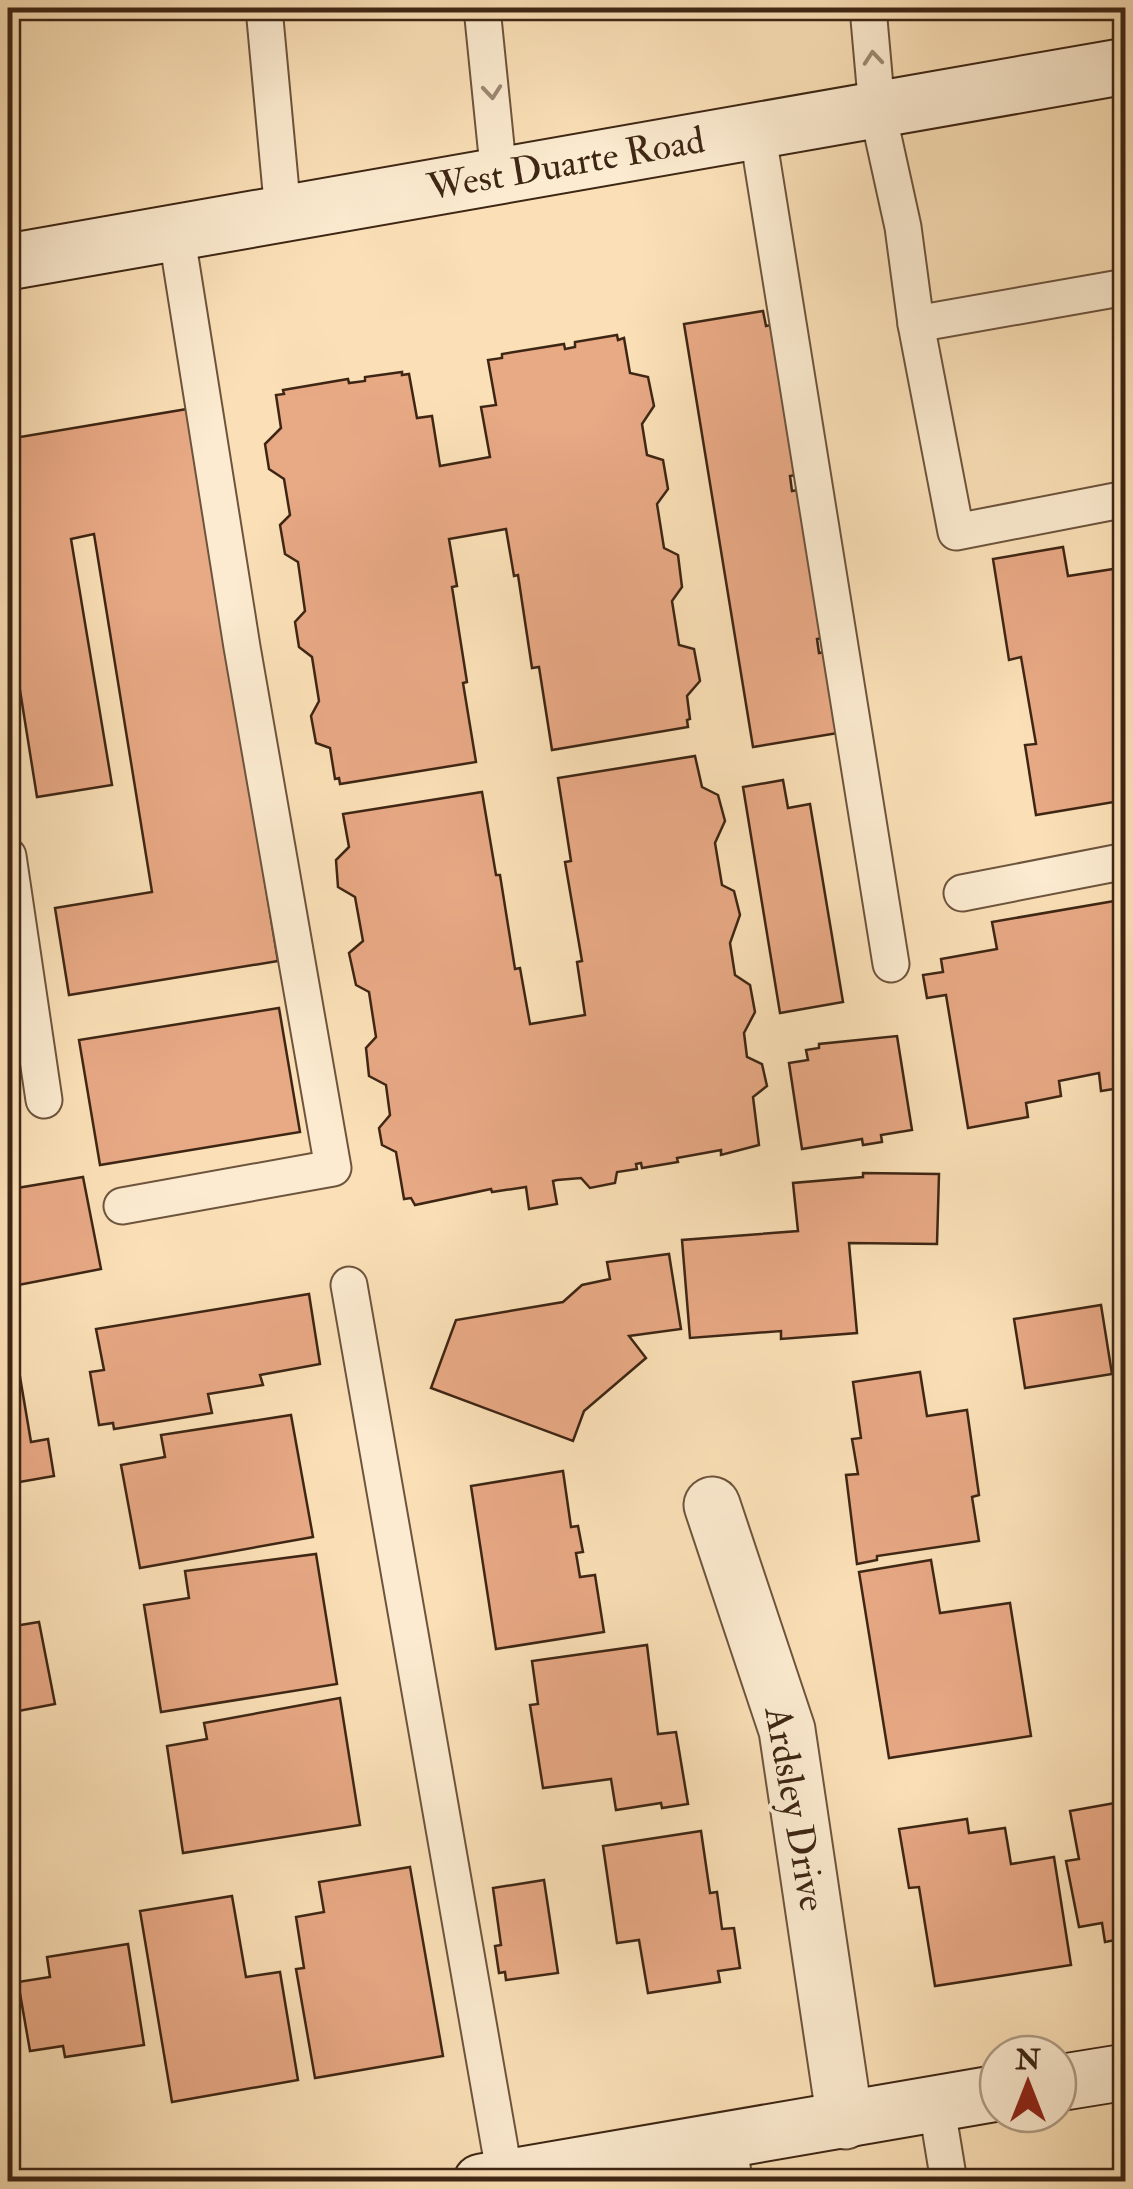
<svg xmlns="http://www.w3.org/2000/svg" width="1133" height="2189" viewBox="0 0 1133 2189" font-family="'IM FELL Double Pica',serif">
  <rect width="100%" height="100%" fill="#fbe0b7"/>
  <filter id="stains"><feTurbulence type="fractalNoise" baseFrequency=".002" numOctaves="4"/><feColorMatrix values="0 0 0 0 .2 0 0 0 0 .09 0 0 0 0 .02 0 0 0 .5 -.17"/></filter>
  <radialGradient id="worn" r=".72"><stop offset=".6" stop-color="#630" stop-opacity="0"/><stop offset="1" stop-color="#630" stop-opacity=".3"/></radialGradient>
  <!-- building -->
  <g fill="#e8a985" stroke="#3e2614" stroke-width="2.5">
    <polygon points="8,8 38,8 38,11 8,14"/>
    <polygon points="763,311 766,326 776,324 801,474 790,476 792,491 804,489 828,637 817,639 819,653 831,651 844,732 753,747 684,324"/>
    <polygon points="617,335 618,340 624,338 630,373 648,377 654,406 642,424 647,455 663,460 668,489 657,504 664,548 678,555 682,587 672,601 679,645 694,649 700,681 687,696 690,719 687,720 688,727 552,750 539,667 532,668 518,575 514,576 506,529 449,539 457,586 452,587 467,682 463,683 476,762 340,784 339,778 335,779 330,748 316,743 311,716 319,701 312,657 299,647 295,622 305,611 298,562 285,554 280,525 290,515 284,479 269,469 265,444 281,428 276,395 284,394 283,390 348,379 349,383 365,381 365,377 402,372 402,375 409,374 417,418 432,416 440,466 490,457 481,407 496,405 488,360 502,358 502,354 564,344 565,349 575,347 575,342"/>
    <polygon points="187,409 278,961 69,995 55,908 152,892 94,534 71,539 112,785 37,797 8,615 8,439"/>
    <polygon points="1063,547 1068,576 1126,567 1126,800 1036,815 1025,745 1036,744 1021,657 1009,660 993,559"/>
    <polygon points="695,756 702,787 718,795 725,821 715,843 722,885 734,891 740,915 730,943 735,975 750,985 755,1012 744,1033 747,1057 762,1064 767,1086 753,1097 759,1145 721,1155 721,1150 677,1158 678,1162 642,1168 641,1163 636,1164 637,1169 617,1172 615,1183 590,1188 581,1178 557,1180 553,1181 557,1204 529,1209 526,1187 492,1192 491,1189 415,1205 411,1198 404,1199 396,1152 382,1145 379,1128 390,1115 386,1085 369,1076 366,1048 376,1037 369,992 356,985 349,953 363,941 355,897 338,887 336,860 349,847 343,814 482,792 496,875 500,875 515,969 520,968 530,1024 585,1015 577,962 582,961 565,862 571,861 558,778"/>
    <polygon points="783,780 788,808 810,804 843,1002 780,1013 743,787"/>
    <polygon points="1126,899 1126,1087 1101,1091 1099,1073 1059,1081 1061,1096 1026,1103 1028,1117 968,1128 946,995 927,998 923,975 943,972 941,959 997,949 992,922"/>
    <polygon points="279,1008 300,1132 100,1165 79,1040"/>
    <polygon points="897,1036 912,1130 881,1135 882,1142 863,1145 862,1139 802,1149 789,1063 808,1060 806,1050 819,1048 819,1044"/>
    <polygon points="8,1172 11,1189 83,1177 101,1269 8,1287"/>
    <polygon points="863,1173 939,1174 937,1244 849,1243 857,1333 781,1339 781,1331 690,1338 682,1240 798,1231 793,1183 863,1177"/>
    <polygon points="669,1254 681,1329 629,1336 646,1358 584,1411 573,1441 431,1388 456,1320 563,1302 582,1285 610,1279 607,1262"/>
    <polygon points="309,1294 320,1364 260,1375 263,1385 208,1394 212,1413 114,1429 113,1423 99,1425 90,1372 104,1370 96,1329"/>
    <polygon points="1101,1305 1112,1374 1025,1388 1014,1319"/>
    <polygon points="19,1371 31,1442 48,1439 54,1476 8,1484 8,1373"/>
    <polygon points="920,1372 927,1416 967,1410 979,1495 972,1497 979,1541 877,1556 877,1560 857,1564 846,1475 858,1474 852,1439 861,1438 853,1382"/>
    <polygon points="291,1415 313,1537 140,1568 121,1465 165,1457 161,1435"/>
    <polygon points="563,1471 571,1527 578,1526 583,1552 576,1553 580,1577 595,1575 604,1632 496,1649 471,1486"/>
    <polygon points="316,1554 337,1684 161,1712 144,1605 189,1598 185,1571"/>
    <polygon points="931,1560 940,1613 1010,1603 1031,1736 889,1758 859,1572"/>
    <polygon points="39,1622 55,1704 8,1713 8,1627"/>
    <polygon points="647,1645 658,1734 676,1732 688,1804 662,1808 661,1803 616,1810 611,1779 543,1788 530,1705 538,1704 532,1661"/>
    <polygon points="340,1698 360,1825 183,1853 167,1746 207,1739 204,1723"/>
    <polygon points="1126,1801 1126,1938 1105,1942 1102,1923 1079,1927 1066,1861 1079,1859 1070,1811"/>
    <polygon points="967,1819 969,1833 1005,1828 1011,1864 1054,1857 1071,1965 935,1986 919,1887 909,1888 899,1829"/>
    <polygon points="701,1831 710,1893 717,1892 722,1929 734,1928 740,1968 718,1971 720,1982 648,1993 639,1940 617,1943 603,1846"/>
    <polygon points="410,1867 443,2056 315,2078 296,1969 304,1968 296,1917 324,1912 319,1882"/>
    <polygon points="544,1880 558,1973 506,1980 505,1972 499,1973 495,1946 501,1945 493,1888"/>
    <polygon points="232,1896 246,1977 280,1972 298,2080 172,2102 140,1911"/>
    <polygon points="128,1944 144,2045 65,2057 63,2046 30,2051 18,1982 50,1977 47,1957"/>
  </g>
  <g fill="none" stroke-linecap="round" stroke-linejoin="round">
    <!-- lane casing -->
    <g stroke="#6d543d" stroke-width="39">
      <g id="lane">
        <polyline points="264,8 283,213"/>
        <polyline points="482,8 499,176"/>
        <polyline points="868,8 877,109 903,227 916,324 956,532 1126,499"/>
        <polyline points="757,130 891,964"/>
        <polyline points="916,324 1126,287"/>
        <polyline points="8,856 44,1100"/>
        <polyline points="962,893 1126,861"/>
        <polyline points="122,1206 333,1168 242,647 176,232"/>
        <polyline points="349,1285 505,2177"/>
        <polyline points="936,2103 949,2182"/>
        <polyline points="729,2141 734,2182"/>
      </g>
    </g>
    <!-- street casing -->
    <g stroke="#6d543d" stroke-width="59">
      <polyline id="street" points="712,1505 787,1730 845,2121"/>
    </g>
    <!-- secondary casing -->
    <g stroke="#3e2614" stroke-width="59">
      <g id="secondary">
        <polyline points="8,262 1126,66"/>
        <polyline points="1058,2083 1126,2072"/>
        <polyline points="481,2182 998,2093"/>
      </g>
    </g>
    <!-- lane -->
    <use href="#lane" stroke="#fcebd0" stroke-width="35"/>
    <!-- street -->
    <use href="#street" stroke="#fcebd0" stroke-width="55"/>
    <!-- secondary -->
    <use href="#secondary" stroke="#fcebd0" stroke-width="55"/>
  </g>
  <!-- one-way arrows -->
  <defs><path id="oneway-chevron" d="M-2-3.5L2.5 0L-2 3.5" fill="none" stroke-width="1.6" stroke-linecap="round" stroke-linejoin="round" transform="scale(2.5)"/></defs>
  <g stroke="#9d8872">
    <use href="#oneway-chevron" transform="translate(873 58) rotate(-95)"/>
    <use href="#oneway-chevron" transform="translate(492 92) rotate(85)"/>
  </g>
  <g text-anchor="middle" dominant-baseline="central" stroke-width="8" stroke-linejoin="round" paint-order="stroke">
    <!-- street labels -->
    <g font-size="38" fill="#3e2614" stroke="#fcebd0">
      <text transform="translate(566 164) rotate(-10)">West Duarte Road</text>
      <text transform="translate(795 1809) rotate(80)">Ardsley Drive</text>
    </g>
  </g>
  <!-- margin -->
  <rect width="1133" height="2189" fill="none" stroke="#fbe0b7" stroke-width="40"/>
  <rect x="10" y="10" width="1113" height="2169" fill="none" stroke="#3e2614" stroke-width="5"/>
  <rect x="20" y="20" width="1093" height="2149" fill="none" stroke="#3e2614" stroke-width="2.5"/>
  <!-- north arrow -->
  <g transform="translate(1028 2084)"><circle r="48" fill="#fcebd0" stroke="#b09c85" stroke-width="2.5"/>
  <path d="M0-8L18 38L0 25L-18 38Z" fill="#8f2418"/>
  <text y="-15" font-size="28" font-weight="bold" text-anchor="middle" fill="#3e2614">N</text>
  </g>
  <rect width="100%" height="100%" filter="url(#stains)"/>
  <rect width="100%" height="100%" fill="url(#worn)"/>
</svg>
